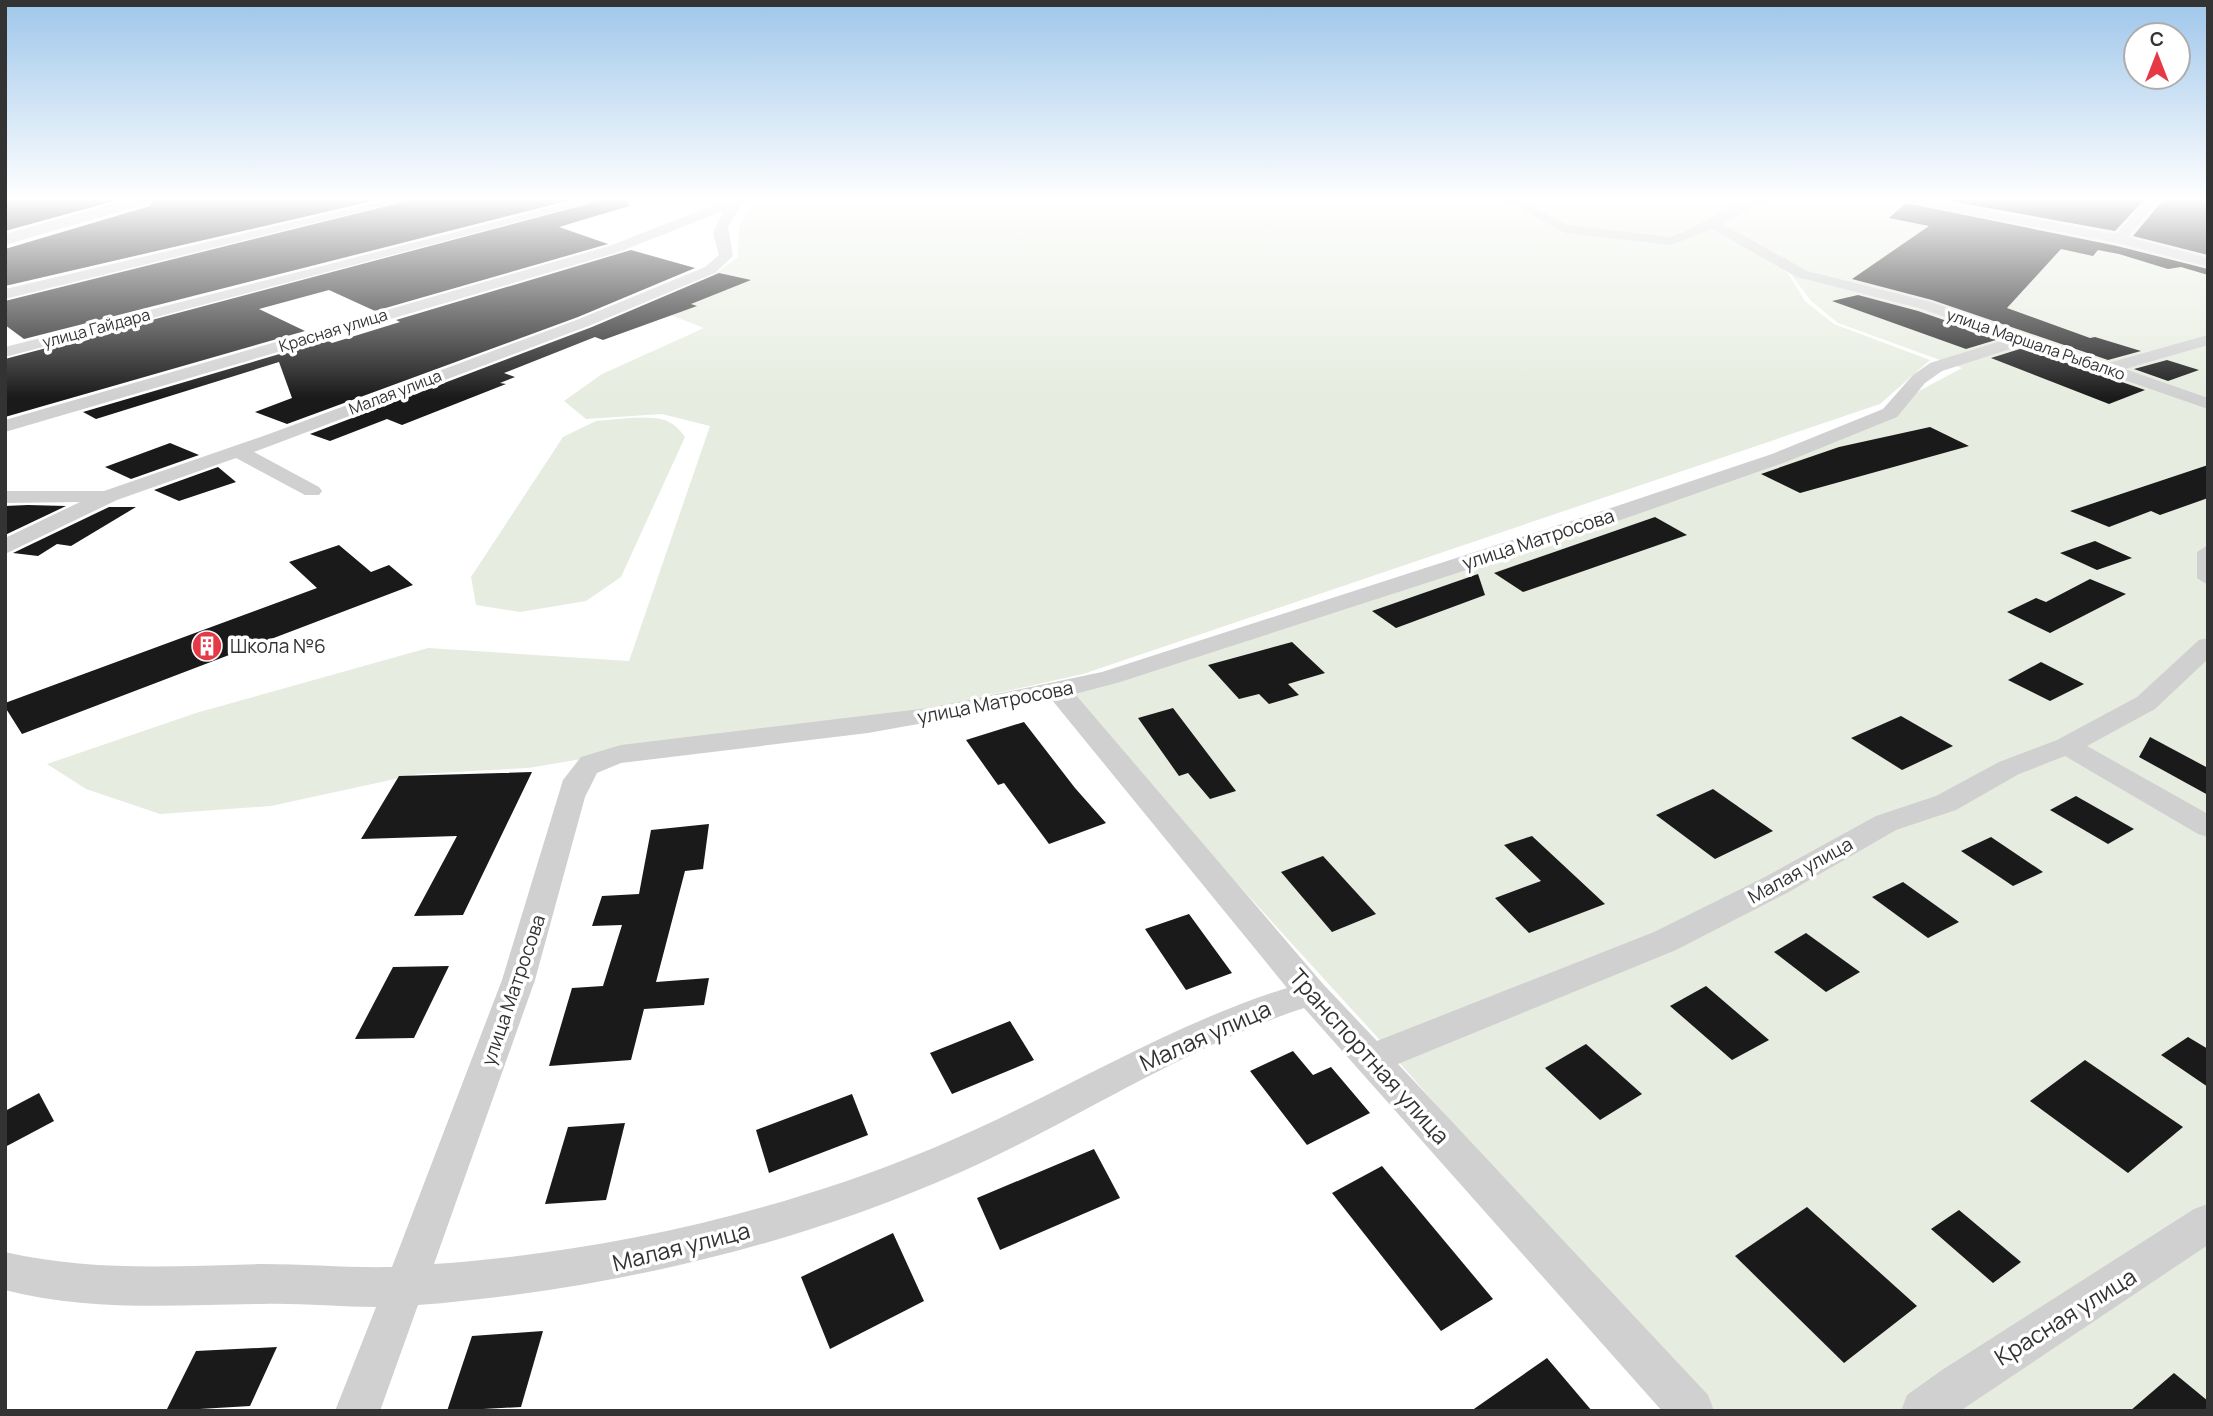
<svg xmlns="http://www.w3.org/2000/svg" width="2213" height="1416" viewBox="0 0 2213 1416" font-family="Manrope,sans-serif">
  <rect width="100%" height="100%" fill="#fff"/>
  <!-- green -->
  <g fill="#e6ecdf">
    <path d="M 768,200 L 2208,200 L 2208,1411 L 1703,1411 L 1377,1037 L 1066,696 L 1790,460 L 1962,368 L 1838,323 L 1811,301 L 1780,260 L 1805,301 L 1834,324 L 1930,360 L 1880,404 L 1083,674 L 900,715 L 725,735 L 528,768 L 418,774 L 271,806 L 160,814 L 86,789 L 47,764 L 196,713 L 428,648 L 629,661 L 710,426 L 662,414 L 586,419 L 564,401 L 602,374 L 704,328 L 663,312 L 738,257 C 739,225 736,213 768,200 Z"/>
    <path d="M 630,418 C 656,418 669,415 685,437 L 621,577 L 586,601 L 520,612 L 476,605 L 471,577 L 563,437 L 596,421 Z"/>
  </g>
  <!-- building -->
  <g fill="#1a1a1a">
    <polygon points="5,200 118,200 5,231"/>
    <polygon points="154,200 377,200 5,286 5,249 150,206"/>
    <polygon points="411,200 571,200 24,339 5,325 5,301"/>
    <polygon points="603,200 628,200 629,206 559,227 608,244 375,311 329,290 259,309 305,331 5,417 5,359"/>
    <polygon points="1944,200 2144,200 2115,231"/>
    <polygon points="2163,200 2208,200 2208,255 2133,236"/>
    <polygon points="1906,203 2117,246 2208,269 2208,275 2181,267 2168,269 2119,254 2098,250 2093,256 2061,249 2007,308 2090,338 2095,337 2141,351 2108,360 1932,300 1852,279 1929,226 1889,218"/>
    <polygon points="631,250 695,268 578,317 287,424 255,412 292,398 279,362 96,419 83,412 327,340 332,343 400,322 396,320"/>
    <polygon points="719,273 751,280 691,304 697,306 603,340 595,337 504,373 515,377 500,383 506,384 402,425 387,419 330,441 310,434 592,327"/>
    <polygon points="1858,295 1918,311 1999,339 1966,349 1832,301"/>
    <polygon points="2023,348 2145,390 2109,404 1991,358"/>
    <polygon points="2167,360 2199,370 2168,381 2134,369"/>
    <polygon points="1930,427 1969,446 1800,493 1761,474 1839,447"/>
    <polygon points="170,443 199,455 131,479 105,467"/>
    <polygon points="2208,465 2208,498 2160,515 2151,511 2109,527 2070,511"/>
    <polygon points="218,467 236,482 179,501 154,490"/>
    <polygon points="28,505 66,506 5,535 5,506"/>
    <polygon points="109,507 136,507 71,546 57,544 38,556 13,553"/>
    <polygon points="1655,517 1687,535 1523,592 1494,573"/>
    <polygon points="2095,541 2132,558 2097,570 2060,553"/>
    <polygon points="339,545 371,572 389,565 413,585 22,734 5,707 5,703 317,588 289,562"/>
    <polygon points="1478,574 1485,595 1396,628 1372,611"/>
    <polygon points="2090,579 2126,594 2050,633 2007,612 2036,598 2046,602"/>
    <polygon points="1292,642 1325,673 1288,684 1299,695 1269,704 1259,694 1239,699 1208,665"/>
    <polygon points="2041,662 2084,684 2050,701 2008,680"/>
    <polygon points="1173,708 1236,791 1210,799 1188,773 1179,776 1138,718"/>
    <polygon points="1901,716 1953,746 1902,770 1851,738"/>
    <polygon points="1024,722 1075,788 1106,823 1049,844 1004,783 998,785 966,740"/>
    <polygon points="2150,737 2208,768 2208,795 2139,757"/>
    <polygon points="532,772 463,915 414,916 457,836 361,839 399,776"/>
    <polygon points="1713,789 1773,831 1715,859 1656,815"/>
    <polygon points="2076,796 2134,829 2108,844 2050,810"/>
    <polygon points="709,824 703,869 685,871 656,982 709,978 704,1005 644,1009 631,1060 549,1066 572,988 603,986 622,925 592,926 602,896 639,894 651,830"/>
    <polygon points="1532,836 1605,904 1529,933 1495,898 1541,881 1504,845"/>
    <polygon points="1991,837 2043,872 2013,886 1961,851"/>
    <polygon points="1323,856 1376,914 1332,932 1281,872"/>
    <polygon points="1903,882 1959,922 1928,938 1872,897"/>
    <polygon points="1189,914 1232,973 1186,990 1145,929"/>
    <polygon points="1806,933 1860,972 1826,992 1774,952"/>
    <polygon points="449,966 414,1038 355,1039 393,967"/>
    <polygon points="1706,986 1769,1040 1732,1060 1670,1006"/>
    <polygon points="1010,1021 1034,1060 952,1094 930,1053"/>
    <polygon points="2188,1037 2208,1049 2208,1087 2161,1055"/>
    <polygon points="1586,1044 1642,1094 1600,1120 1545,1068"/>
    <polygon points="1293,1051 1313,1075 1331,1067 1370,1113 1307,1145 1250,1071"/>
    <polygon points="2085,1060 2183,1127 2128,1173 2030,1101"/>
    <polygon points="39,1093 54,1121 5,1147 5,1111"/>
    <polygon points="852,1094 868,1135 769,1173 756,1130"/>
    <polygon points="625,1123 606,1200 545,1204 568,1127"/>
    <polygon points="1094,1149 1120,1198 1000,1250 977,1198"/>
    <polygon points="1382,1166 1493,1299 1441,1331 1332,1193"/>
    <polygon points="1807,1207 1917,1306 1844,1363 1735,1256"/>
    <polygon points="1959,1210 2021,1262 1993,1283 1931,1229"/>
    <polygon points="893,1233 924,1301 830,1349 801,1277"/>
    <polygon points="543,1331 521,1407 447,1411 472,1336"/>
    <polygon points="277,1347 250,1406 166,1411 196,1351"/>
    <polygon points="1547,1358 1592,1411 1471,1411"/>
    <polygon points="2174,1373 2208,1401 2208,1411 2130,1411"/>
  </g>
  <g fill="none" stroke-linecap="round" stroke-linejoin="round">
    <!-- minor -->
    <g fill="#d0d0d0" fill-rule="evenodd">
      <polygon points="387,200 408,200 5,299 5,289"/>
      <polygon points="580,200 600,200 5,357 5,347"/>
      <polygon points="727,200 744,200 728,227 733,256 715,273 591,325 254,452 319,487 322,491 319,495 305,495 236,458 117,500 5,554 5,538 80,502 5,503 5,491 104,491 269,434 579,319 705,267 719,255 713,233 723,211 619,252 5,432 5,420 609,246"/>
      <path d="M 1505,200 L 1520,200 L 1568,225 L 1670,237 C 1702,227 1731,200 1764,200 L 1723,224 L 1807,271 L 1931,302 L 2108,363 L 2208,335 L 2208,345 L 2125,369 L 2208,398 L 2208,409 L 2023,345 L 1942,371 L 1925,383 L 1897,417 L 1786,462 L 1612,523 L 1120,682 L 1075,694 L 1323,984 L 1377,1041 L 1654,932 L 1765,877 L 1876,816 L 1936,796 L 1999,762 L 2057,740 L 2137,697 L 2199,640 L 2208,638 L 2208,659 L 2155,709 L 2087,746 L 2208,814 L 2208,837 L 2198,834 L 2065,756 L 2019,774 L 1956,810 L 1896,830 L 1787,893 L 1676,950 L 1398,1064 L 1708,1395 L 1714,1411 L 1662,1411 L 1304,1008 C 1183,1048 1077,1120 961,1172 C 790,1248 605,1290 418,1305 L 380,1411 L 335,1411 L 376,1307 C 338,1307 300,1303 263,1304 C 175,1305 91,1312 5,1290 L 5,1252 C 91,1272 175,1266 262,1264 C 306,1264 349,1268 392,1267 L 502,980 L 563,780 L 581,757 L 621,745 L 929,708 L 1102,672 L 1596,513 L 1772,454 L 1883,409 L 1913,375 L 1930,363 L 2007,339 L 1919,308 L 1797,277 L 1712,229 L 1671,245 L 1565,233 ZM 1052,700 L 1287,988 C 1162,1027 1052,1099 931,1149 C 774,1214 604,1252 434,1264 L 535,980 L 585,797 L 597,773 L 621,763 L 868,733 Z"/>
      <polygon points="1906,200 1931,200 2116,234 2147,200 2160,200 2128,237 2208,258 2208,267 2118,243 1912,204"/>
      <polygon points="2208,545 2208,585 2197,578 2197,552"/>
      <polygon points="2208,1204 2208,1245 2187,1259 1960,1411 1901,1411 1907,1395 1942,1370 2194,1209"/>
    </g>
    <!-- tertiary -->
    <polygon fill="#d0d0d0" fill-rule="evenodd" points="126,200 151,200 149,203 5,245 5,234"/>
  </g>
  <!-- sky -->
  <linearGradient id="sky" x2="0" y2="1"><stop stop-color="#9ec6ea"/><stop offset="0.5" stop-color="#fff"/><stop offset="1" stop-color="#fff" stop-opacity="0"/></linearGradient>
  <rect width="2213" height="398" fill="url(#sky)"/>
  <!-- icons -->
  <defs>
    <g id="building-disc" transform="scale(1.575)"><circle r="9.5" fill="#e63946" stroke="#fff"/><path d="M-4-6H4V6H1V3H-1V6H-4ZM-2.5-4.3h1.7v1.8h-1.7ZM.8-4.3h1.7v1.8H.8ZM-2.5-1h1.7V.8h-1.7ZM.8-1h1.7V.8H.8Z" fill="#fff"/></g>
  </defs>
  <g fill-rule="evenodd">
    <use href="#building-disc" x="207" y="646"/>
  </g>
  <g text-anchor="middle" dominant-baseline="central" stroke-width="7" stroke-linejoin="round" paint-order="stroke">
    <!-- far-street labels -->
    <g font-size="16" fill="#333" stroke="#fff">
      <text transform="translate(96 328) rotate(-15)">улица Гайдара</text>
      <text transform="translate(333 330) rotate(-17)">Красная улица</text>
      <text transform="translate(2036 344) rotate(19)">улица Маршала Рыбалко</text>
      <text transform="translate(395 392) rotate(-21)">Малая улица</text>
    </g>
    <!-- street labels -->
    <g font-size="19" fill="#333" stroke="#fff">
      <text transform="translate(1538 539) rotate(-18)">улица Матросова</text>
      <text transform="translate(995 702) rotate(-11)">улица Матросова</text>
      <text transform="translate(1800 870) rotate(-29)">Малая улица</text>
      <text transform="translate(513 990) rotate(-71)">улица Матросова</text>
    </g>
    <!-- poi labels -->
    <g font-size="19" fill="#333" stroke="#fff" text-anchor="start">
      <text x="230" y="646">Школа №6</text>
    </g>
    <!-- near-street labels -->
    <g font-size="23" fill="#333" stroke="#fff">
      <text transform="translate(1205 1035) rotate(-24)">Малая улица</text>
      <text transform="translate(1370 1056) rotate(48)">Транспортная улица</text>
      <text transform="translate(681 1246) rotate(-14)">Малая улица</text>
      <text transform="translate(2065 1316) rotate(-32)">Красная улица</text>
    </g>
  </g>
  <!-- border -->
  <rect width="2213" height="1416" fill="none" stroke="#333333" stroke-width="14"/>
  <!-- north arrow -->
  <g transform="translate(2157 56)"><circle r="33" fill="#ffffff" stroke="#adadad" stroke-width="2"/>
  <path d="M0-5L12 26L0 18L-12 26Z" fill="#e63946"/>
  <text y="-10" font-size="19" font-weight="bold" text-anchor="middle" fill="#333333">С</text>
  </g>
</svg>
